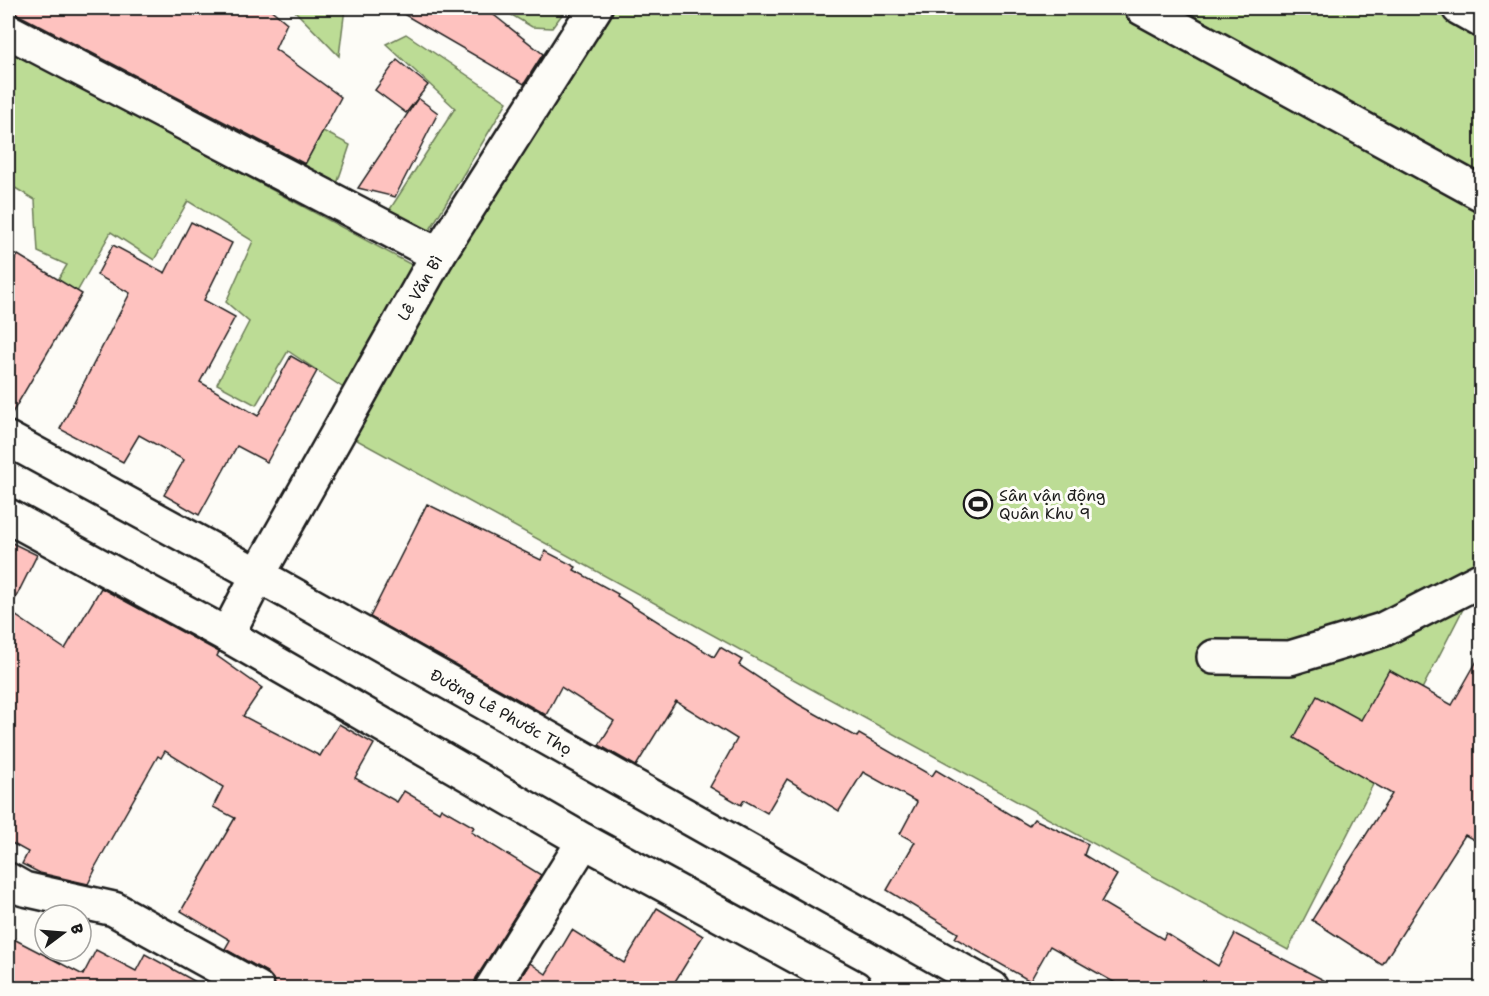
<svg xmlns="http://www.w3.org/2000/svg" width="1489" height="996" viewBox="0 0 1489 996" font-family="'Shantell Sans',sans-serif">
  <rect width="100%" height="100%" fill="#fdfcf7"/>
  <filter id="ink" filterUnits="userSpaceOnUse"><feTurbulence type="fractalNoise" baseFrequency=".0167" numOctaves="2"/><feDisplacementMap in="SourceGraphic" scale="12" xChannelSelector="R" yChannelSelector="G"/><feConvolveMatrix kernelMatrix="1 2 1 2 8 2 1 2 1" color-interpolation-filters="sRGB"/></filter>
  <g filter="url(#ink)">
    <!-- green -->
    <g fill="#bcdc95" stroke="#6c7c58" stroke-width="1.5">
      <polygon points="292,8 345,8 339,56"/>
      <polygon points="500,8 567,8 552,28 532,27"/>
      <polygon points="608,8 1481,8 1481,574 1288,950 346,434"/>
      <polygon points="406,34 507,102 425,238 385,217 455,108 386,44"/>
      <polygon points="8,48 412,265 345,389 288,351 256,405 217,384 249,322 226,302 253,241 188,201 154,260 111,232 65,313 46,300 67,265 38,252 35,200 12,186 8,191"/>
      <polygon points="323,131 350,145 335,190 300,174"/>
    </g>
    <!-- building -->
    <g fill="#fec2bf" stroke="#1c1c1c" stroke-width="1.5">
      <polygon points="8,8 269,8 287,23 275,49 341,97 305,164 17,14 8,12"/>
      <polygon points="393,8 485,8 543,54 524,84"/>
      <polygon points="397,60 428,85 406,113 375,90"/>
      <polygon points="418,98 438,113 395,197 358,188"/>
      <polygon points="191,222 232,243 204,300 235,317 200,382 258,416 291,356 317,371 267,462 237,446 199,515 164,495 184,460 139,435 123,462 60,429 130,293 97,275 113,245 165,273"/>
      <polygon points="18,255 82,294 8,420 8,272"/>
      <polygon points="427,504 541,560 545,551 576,567 574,570 618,594 617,596 714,657 720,647 742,660 739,665 798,704 857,737 859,734 932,776 936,770 1029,826 1034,819 1088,844 1084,855 1117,875 1101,902 1163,939 1166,933 1218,966 1235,934 1339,988 1124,988 1050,946 1030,981 955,938 958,933 887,890 915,842 900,834 917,802 863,772 839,811 787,779 767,813 744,800 741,805 710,787 737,739 676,701 636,766 599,745 614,721 561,687 546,715 370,617"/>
      <polygon points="8,541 37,555 9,611 65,649 101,588 219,652 217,656 262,688 243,716 320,756 339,724 374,744 355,778 397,802 404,791 439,812 441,808 474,827 471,832 541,875 476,978 473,988 276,988 273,979 267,972 225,949 230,940 181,911 235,818 213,807 223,787 165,751 161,758 158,756 94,869 95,870 88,884 40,873 22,864 28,852 8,841"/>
      <polygon points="1482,652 1482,844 1465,835 1382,965 1312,920 1392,794 1294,738 1317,696 1361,720 1389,670 1452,705"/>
      <polygon points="657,908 703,936 671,988 514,988 530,963 546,974 572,930 624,963"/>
      <polygon points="8,936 83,975 96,950 136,971 145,954 207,988 8,988"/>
    </g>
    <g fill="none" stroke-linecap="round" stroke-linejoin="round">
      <!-- minor casing -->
      <g stroke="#1c1c1c" stroke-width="38">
        <g id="minor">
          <polyline points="1142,8 1482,194"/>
          <polyline points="1459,8 1482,21"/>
          <polyline points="8,31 438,255"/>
          <polyline points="8,439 258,575 992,988"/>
          <polyline points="8,516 227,635 584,841 855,988"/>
          <polyline points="227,635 258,575 438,255 595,8"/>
          <polyline points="1214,657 1290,658 1382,630 1482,579"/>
          <polyline points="8,880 24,889 114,909 257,988"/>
          <polyline points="492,988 584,841"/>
        </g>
      </g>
      <!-- minor -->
      <use href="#minor" stroke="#fdfcf7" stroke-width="33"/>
    </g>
  </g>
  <!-- icons -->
  <defs>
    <g id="stadium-ring" transform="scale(1.5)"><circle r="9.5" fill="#fdfcf7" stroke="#1c1c1c" stroke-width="1.5"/><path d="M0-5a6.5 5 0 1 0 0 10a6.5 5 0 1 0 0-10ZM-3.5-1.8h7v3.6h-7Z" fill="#1c1c1c"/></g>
  </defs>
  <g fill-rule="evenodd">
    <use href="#stadium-ring" x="978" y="504"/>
  </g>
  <g text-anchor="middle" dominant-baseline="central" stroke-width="6" stroke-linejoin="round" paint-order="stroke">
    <!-- street labels -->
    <g font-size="16" fill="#1c1c1c" stroke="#fdfcf7">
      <text transform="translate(420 288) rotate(-60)">Lê Văn Bì</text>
      <text transform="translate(501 712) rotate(29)">Đường Lê Phước Thọ</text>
    </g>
    <!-- poi labels -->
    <g font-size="16" fill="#1c1c1c" stroke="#fdfcf7" text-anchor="start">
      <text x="999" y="495">Sân vận động<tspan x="999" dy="18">Quân Khu 9</tspan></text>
    </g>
  </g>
  <!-- margin -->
  <rect width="1489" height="996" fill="none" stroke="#fdfcf7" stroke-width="30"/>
  <rect x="15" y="15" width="1459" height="966" fill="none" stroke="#1c1c1c" stroke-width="2" filter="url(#ink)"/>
  <!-- north arrow -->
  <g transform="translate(63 933) rotate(74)"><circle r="28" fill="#fdfcf7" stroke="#a3a29f" stroke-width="1.5"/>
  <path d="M0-4.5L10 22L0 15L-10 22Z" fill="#1c1c1c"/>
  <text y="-9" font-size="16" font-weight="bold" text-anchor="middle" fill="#1c1c1c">B</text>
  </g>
</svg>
